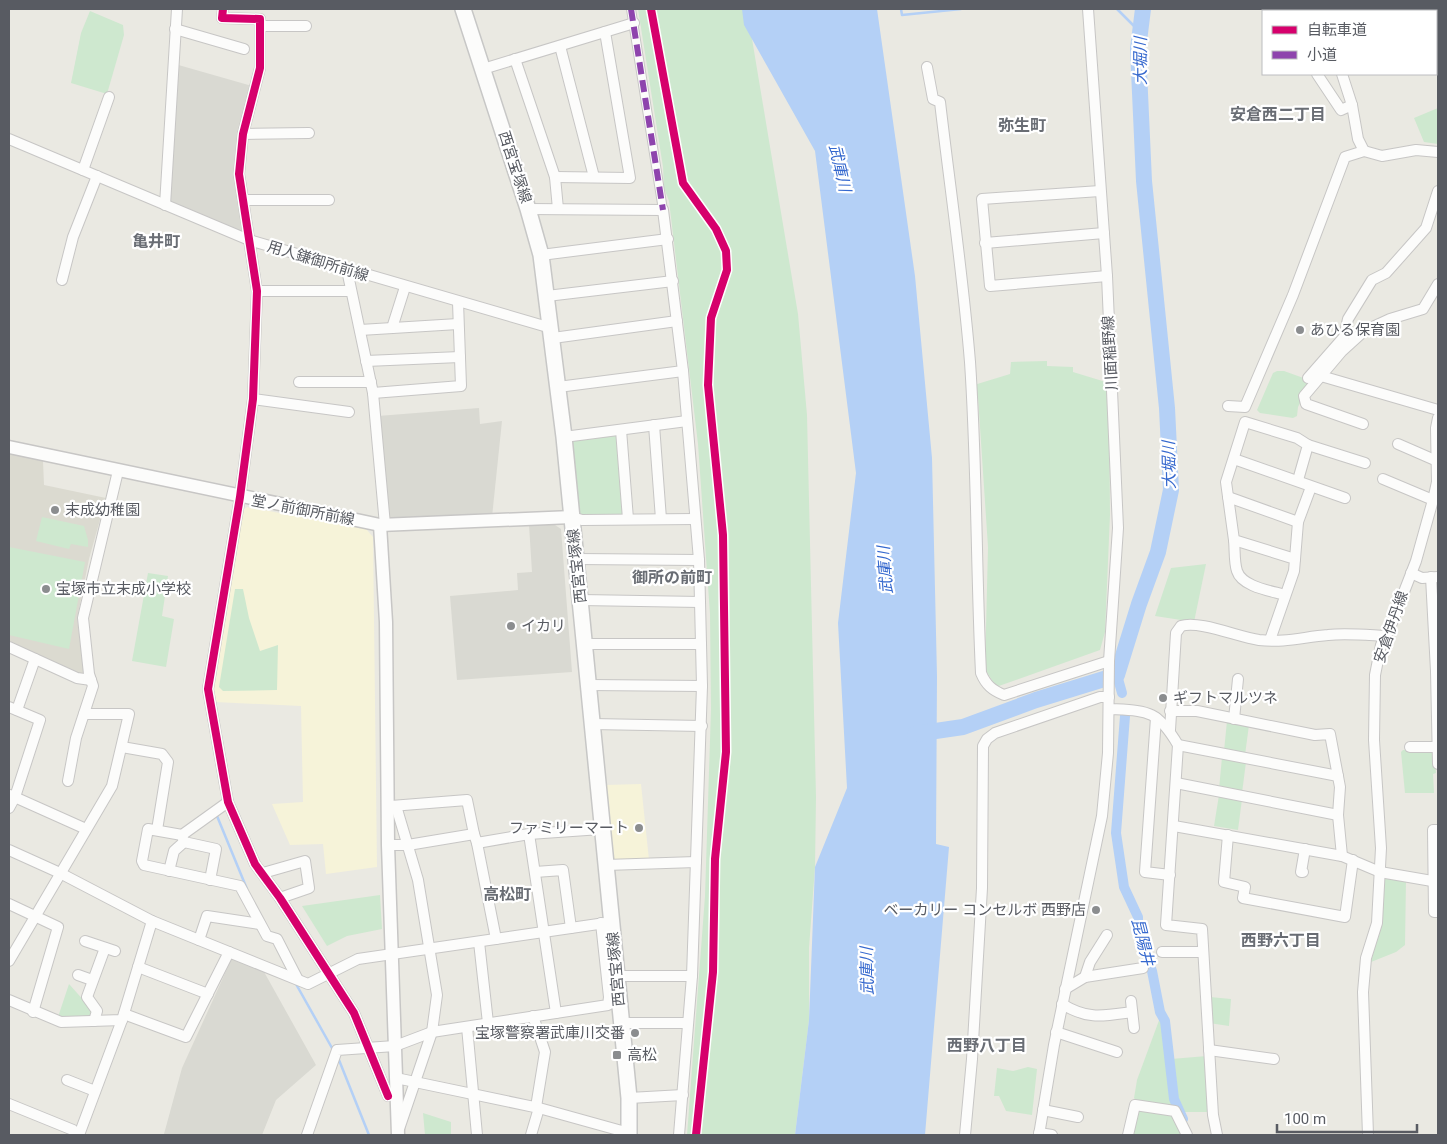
<svg xmlns="http://www.w3.org/2000/svg" width="1447" height="1144" viewBox="0 0 1447 1144" font-family="Roboto,'Noto Sans JP',sans-serif">
  <rect width="100%" height="100%" fill="#eae9e2"/>
  <!-- commercial -->
  <g fill="#f6f3d9">
    <polygon points="247,507 366,529 373,537 377,867 326,874 323,844 290,845 272,804 303,802 301,706 215,702 212,688 243,510"/>
    <polygon points="641,784 649,860 612,861 605,785"/>
  </g>
  <!-- industrial -->
  <g fill="#d9d9d2">
    <polygon points="175,64 252,86 240,131 243,233 169,202"/>
    <polygon points="479,408 480,424 502,421 492,517 388,519 378,416"/>
    <polygon points="529,525 555,525 561,529 572,672 457,680 450,596 518,590 517,573 532,572"/>
    <polygon points="232,958 263,970 316,1065 276,1100 262,1135 164,1134 182,1068"/>
  </g>
  <!-- education -->
  <polygon fill="#dbdad0" points="9,453 43,461 44,485 106,498 89,559 77,619 85,677 9,643"/>
  <!-- green -->
  <g fill="#cee8cf">
    <polygon points="638,9 747,9 798,314 807,415 816,797 815,867 809,948 809,1020 795,1135 687,1135 705,896 711,709 710,614 698,444 669,201 664,188 663,167"/>
    <polygon points="90,11 123,25 124,35 107,94 71,83 81,33"/>
    <polygon points="1438,108 1438,144 1424,142 1414,118"/>
    <polygon points="1047,361 1047,366 1073,367 1073,372 1109,383 1110,515 1105,632 1100,650 996,687 985,669 988,547 978,397 975,397 974,385 1010,374 1011,362"/>
    <polygon points="1277,371 1284,371 1309,380 1310,383 1298,407 1297,416 1293,418 1260,413 1257,410 1273,373"/>
    <polygon points="617,434 623,515 579,516 571,440"/>
    <polygon points="42,517 84,526 88,540 88,547 71,544 69,549 36,541"/>
    <polygon points="9,547 85,562 69,649 9,635"/>
    <polygon points="1206,564 1194,622 1155,616 1171,568"/>
    <polygon points="148,573 168,576 162,616 174,619 166,667 132,661"/>
    <polygon points="235,589 243,589 249,618 260,651 278,645 277,690 223,691 219,687"/>
    <polygon points="1227,721 1249,725 1245,755 1224,751"/>
    <polygon points="1431,749 1434,751 1436,773 1433,774 1434,793 1405,793 1401,752 1403,750"/>
    <polygon points="1222,757 1246,762 1242,793 1219,789"/>
    <polygon points="1219,795 1242,799 1238,830 1214,826"/>
    <polygon points="1386,877 1406,880 1405,945 1396,952 1371,962 1382,919 1383,879"/>
    <polygon points="380,895 382,929 347,936 327,946 302,906"/>
    <polygon points="69,984 94,1012 92,1018 58,1017"/>
    <polygon points="1210,997 1231,999 1229,1026 1209,1023"/>
    <polygon points="1161,1015 1165,1021 1172,1097 1177,1108 1138,1103 1134,1098 1137,1080"/>
    <polygon points="1207,1056 1210,1109 1207,1112 1181,1112 1175,1098 1171,1059"/>
    <polygon points="1028,1067 1037,1069 1032,1115 1006,1111 999,1096 994,1096 997,1068 1013,1071"/>
    <polygon points="1137,1109 1171,1112 1184,1135 1132,1135"/>
    <polygon points="423,1113 451,1122 451,1135 425,1135"/>
  </g>
  <!-- water -->
  <polygon fill="#b4d0f6" points="742,9 877,9 915,276 932,458 937,676 936,844 949,847 925,1135 795,1135 809,1020 815,867 847,788 838,623 856,473 815,151 744,25"/>
  <g fill="none" stroke-linecap="round" stroke-linejoin="round">
    <!-- stream -->
    <g stroke="#b4d0f6" stroke-width="2.5">
      <polyline points="901,9 902,15 961,9"/>
      <polyline points="1117,9 1140,32"/>
      <polyline points="217,816 247,889"/>
      <polyline points="296,984 332,1048"/>
      <polyline points="339,1060 369,1135"/>
    </g>
    <!-- canal -->
    <g stroke="#b4d0f6" stroke-width="10">
      <polyline points="1117,675 1122,693"/>
      <polyline points="1125,716 1116,833 1124,887 1138,917 1138,930 1152,971 1160,1012 1165,1021 1174,1099 1183,1119"/>
    </g>
    <!-- river -->
    <polyline stroke="#b4d0f6" stroke-width="16" points="915,734 963,727 1036,700 1117,675 1139,604 1158,552 1171,490 1167,408 1144,181 1138,49 1143,9"/>
    <!-- pedestrian casing -->
    <g stroke="#c7c6c5" stroke-width="10">
      <polyline id="pedestrian" points="631,9 663,210"/>
    </g>
    <!-- minor casing -->
    <g stroke="#c7c6c5" stroke-width="12">
      <g id="minor">
        <polyline points="223,9 222,18 260,19 260,68 243,134 239,174 257,291 253,399 240,497 208,689 228,802 255,864 280,898 354,1013 388,1096"/>
        <polyline points="1312,9 1312,11"/>
        <polyline points="1331,9 1331,11"/>
        <polyline points="260,26 306,26"/>
        <polyline points="175,29 244,49"/>
        <polyline points="560,46 594,177"/>
        <polyline points="515,59 555,177 558,209"/>
        <path d="M 927,67 L 933,99 L 940,102 C 950,188 963,275 970,362 C 977,465 976,569 981,673 C 986,685 992,690 1004,695 L 1109,661"/>
        <polyline points="483,69 634,23"/>
        <polyline points="1317,74 1341,110 1352,105 1358,139 1364,151"/>
        <polyline points="1342,74 1352,105"/>
        <polyline points="243,134 309,133"/>
        <polyline points="9,139 249,240 551,328"/>
        <polyline points="83,170 109,97"/>
        <polyline points="555,177 630,178 605,32"/>
        <polyline points="1100,191 982,199 990,286 1107,276"/>
        <polyline points="243,200 329,200"/>
        <polyline points="165,205 177,9"/>
        <polyline points="528,209 663,210 683,371 699,560 702,686 692,976 679,1135"/>
        <polyline points="985,243 1104,233"/>
        <polyline points="541,255 668,239"/>
        <polyline points="347,270 373,393 385,525"/>
        <polyline points="62,280 73,237 97,176"/>
        <polyline points="257,291 351,291"/>
        <polyline points="547,296 673,281"/>
        <polyline points="392,328 405,287"/>
        <polyline points="360,330 458,324"/>
        <polyline points="553,338 677,321"/>
        <polyline points="366,361 460,357"/>
        <polyline points="1321,376 1438,410"/>
        <polyline points="1308,378 1344,337 1348,319 1372,280 1386,273 1426,228 1438,191"/>
        <polyline points="299,382 371,382"/>
        <polyline points="558,387 683,371"/>
        <polyline points="373,393 461,386 458,302"/>
        <polyline points="253,399 349,412"/>
        <polyline points="1228,406 1245,407 1293,295 1345,157 1364,151 1382,156 1416,150 1438,152"/>
        <polyline points="1363,424 1306,404 1304,396 1342,351 1364,331 1390,319 1423,309 1438,284"/>
        <polyline points="654,425 661,519"/>
        <polyline points="621,430 628,519"/>
        <polyline points="564,437 687,421"/>
        <polyline points="1398,444 1437,461"/>
        <polyline points="1308,445 1365,463"/>
        <polyline points="1234,459 1345,498"/>
        <polyline points="1383,479 1433,500"/>
        <polyline points="1228,497 1298,522"/>
        <polyline points="572,517 582,520 695,519"/>
        <path d="M 1234,540 C 1235,550 1234,562 1237,571 C 1242,587 1272,591 1285,595"/>
        <polyline points="576,559 699,560"/>
        <polyline points="1295,559 1298,522 1311,487"/>
        <polyline points="1411,573 1422,578 1438,577"/>
        <polyline points="1431,577 1436,671 1438,671"/>
        <polyline points="581,600 700,602"/>
        <polyline points="1270,640 1294,571 1295,559 1234,540 1226,482 1245,422 1297,438 1308,445 1298,480"/>
        <polyline points="585,644 701,644"/>
        <polyline points="9,647 77,678 91,680"/>
        <polyline points="1436,671 1438,764"/>
        <polyline points="589,685 702,686"/>
        <polyline points="9,707 40,720 15,797 9,808"/>
        <path d="M 1109,709 C 1147,711 1157,709 1178,745 L 1166,925 L 1202,929 L 1213,1115 L 1217,1135"/>
        <polyline points="17,710 35,659"/>
        <polyline points="1170,711 1197,711 1315,735 1330,734 1340,787 1338,815 1342,856"/>
        <polyline points="1156,718 1145,872 1170,875"/>
        <polyline points="1234,719 1238,679"/>
        <polyline points="592,724 702,726"/>
        <path d="M 1170,730 L 1176,633 L 1181,626 C 1199,620 1238,637 1259,640 C 1285,643 1303,637 1328,635 C 1346,633 1366,635 1385,636"/>
        <polyline points="1178,745 1338,776"/>
        <polyline points="122,747 162,754 168,762 157,830"/>
        <polyline points="1410,747 1437,747"/>
        <polyline points="68,781 76,738 93,686 89,674 83,618 118,471"/>
        <polyline points="1176,783 1338,815"/>
        <polyline points="10,795 86,829"/>
        <polyline points="228,802 182,835 148,829 142,861 144,865 240,886 267,936 277,939 297,978"/>
        <polyline points="391,806 467,800 474,834"/>
        <polyline points="396,806 418,880 437,995 432,1032 399,1129"/>
        <polyline points="1174,826 1342,856 1380,872 1432,881"/>
        <polyline points="1438,830 1433,830 1434,912 1438,912"/>
        <polyline points="529,834 556,1013"/>
        <polyline points="182,835 184,842 216,849 210,880"/>
        <polyline points="1228,835 1224,882 1245,887 1243,898 1345,917 1353,860"/>
        <polyline points="477,843 496,939"/>
        <polyline points="388,845 408,845 474,834 477,843 529,834 601,829"/>
        <polyline points="9,850 60,873 152,921 308,984 358,959 612,922"/>
        <polyline points="606,865 696,862"/>
        <polyline points="169,871 174,851 184,842"/>
        <polyline points="535,872 563,870 571,928"/>
        <polyline points="1303,872 1301,872 1305,849"/>
        <polyline points="263,873 305,861 309,888 280,898"/>
        <polyline points="9,904 58,927 33,1012"/>
        <polyline points="199,940 207,916 260,924"/>
        <polyline points="85,941 115,951"/>
        <polyline points="479,942 488,1023"/>
        <polyline points="1162,952 1203,952"/>
        <polyline points="9,961 112,786 129,714 84,714"/>
        <polyline points="138,967 208,994"/>
        <polyline points="78,975 92,980"/>
        <polyline points="616,976 692,976"/>
        <polyline points="1085,977 1090,962 1107,935"/>
        <polyline points="1065,989 1085,977 1143,968"/>
        <polyline points="9,1000 61,1022 122,1020 152,921"/>
        <polyline points="1131,1001 1134,1028"/>
        <path d="M 1062,1004 C 1088,1020 1103,1016 1132,1012"/>
        <polyline points="124,1014 186,1037 229,952"/>
        <polyline points="533,1016 545,1052 536,1107"/>
        <polyline points="94,1021 97,1011 87,997 105,948"/>
        <polyline points="621,1023 688,1023"/>
        <polyline points="467,1027 477,1135"/>
        <polyline points="1056,1032 1117,1052"/>
        <polyline points="1209,1050 1274,1059"/>
        <polyline points="396,1078 539,1108 629,1133"/>
        <polyline points="67,1080 95,1091"/>
        <polyline points="629,1098 683,1095"/>
        <polyline points="9,1104 73,1130 79,1135"/>
        <polyline points="1043,1110 1078,1117"/>
        <polyline points="1039,1133 1052,1135"/>
        <polyline points="79,1135 122,1020"/>
        <polyline points="307,1135 337,1050 395,1046 432,1032 608,1005 609,997 601,923"/>
        <polyline points="531,1135 539,1108"/>
        <polyline points="965,1135 972,1059 982,888 983,746 987,739 995,733 1100,697 1109,697"/>
        <polyline points="1039,1135 1054,1045 1102,816 1108,753 1109,661 1118,528 1107,276 1088,9"/>
        <polyline points="1128,1135 1135,1105 1175,1111 1187,1135"/>
        <polyline points="1368,1135 1363,992 1366,958 1377,923 1381,848 1374,740 1375,675 1381,645 1390,628 1416,561 1433,500 1437,482 1436,428 1438,418"/>
      </g>
    </g>
    <!-- tertiary casing -->
    <g stroke="#c7c6c5" stroke-width="15">
      <g id="tertiary">
        <polyline points="9,447 380,525 572,517"/>
        <polyline points="380,525 386,622 388,845 398,1135"/>
      </g>
    </g>
    <!-- secondary casing -->
    <g stroke="#c7c7c6" stroke-width="18">
      <polyline id="secondary" points="463,9 528,209 541,255 564,437 629,1098 629,1135"/>
    </g>
    <!-- primary casing -->
    <g stroke="#d5cfad" stroke-width="19">
      <g id="primary">
        <polyline points="1424,9 1425,11"/>
        <polyline points="1436,9 1438,13"/>
        <polyline points="1436,38 1438,44"/>
      </g>
    </g>
    <!-- pedestrian -->
    <use href="#pedestrian" stroke="#fcfcfb" stroke-width="8"/>
    <!-- minor -->
    <use href="#minor" stroke="#fcfcfb" stroke-width="10"/>
    <!-- tertiary -->
    <use href="#tertiary" stroke="#fcfcfb" stroke-width="12"/>
    <!-- secondary -->
    <use href="#secondary" stroke="#fcfcfb" stroke-width="15"/>
    <!-- primary -->
    <use href="#primary" stroke="#f2f2e5" stroke-width="16"/>
    <!-- quiet -->
    <polyline stroke="#8e44ad" stroke-width="6" stroke-dasharray="12 6" stroke-linecap="butt" points="631,9 663,210"/>
    <!-- cycleway casing -->
    <g stroke="#fff" stroke-width="11">
      <g id="cycleway">
        <polyline points="223,9 222,18 260,19 260,68 243,134 239,174 257,291 253,399 240,497 208,689 228,802 255,864 280,898 354,1013 388,1096"/>
        <polyline points="651,9 683,183 716,229 726,251 727,270 711,318 708,385 723,535 726,752 715,859 713,972 696,1135"/>
      </g>
    </g>
    <!-- cycleway -->
    <use href="#cycleway" stroke="#d6006c" stroke-width="8"/>
  </g>
  <!-- markers -->
  <g fill="#8b8d8f" stroke="#fff" stroke-width="2">
    <circle cx="1300" cy="330" r="5"/>
    <circle cx="55" cy="510" r="5"/>
    <circle cx="46" cy="589" r="5"/>
    <circle cx="511" cy="626" r="5"/>
    <circle cx="1163" cy="698" r="5"/>
    <circle cx="639" cy="828" r="5"/>
    <circle cx="1096" cy="910" r="5"/>
    <circle cx="635" cy="1033" r="5"/>
    <rect x="612" y="1050" width="10" height="10" rx="2.5"/>
  </g>
  <g text-anchor="middle" dominant-baseline="central" stroke-width="4.5" stroke-linejoin="round" paint-order="stroke">
    <!-- street labels -->
    <g font-size="15" fill="#585b62" stroke="#fff">
      <text transform="translate(515 167) rotate(72)">西宮宝塚線</text>
      <text transform="translate(318 261) rotate(17)">用人鎌御所前線</text>
      <text transform="translate(1110 353) rotate(-93)">川面稲野線</text>
      <text transform="translate(303 510) rotate(11)">堂ノ前御所前線</text>
      <text transform="translate(577 566) rotate(-96)">西宮宝塚線</text>
      <text transform="translate(1391 627) rotate(-71)">安倉伊丹線</text>
      <text transform="translate(616 969) rotate(-95)">西宮宝塚線</text>
    </g>
    <!-- poi labels -->
    <g font-size="15" fill="#585b62" stroke="#fff" text-anchor="start">
      <text x="1310" y="330">あひる保育園</text>
      <text x="65" y="510">末成幼稚園</text>
      <text x="56" y="589">宝塚市立末成小学校</text>
      <text x="521" y="626">イカリ</text>
      <text x="1173" y="698">ギフトマルツネ</text>
      <text x="629" y="828" text-anchor="end">ファミリーマート</text>
      <text x="1086" y="910" text-anchor="end">ベーカリー コンセルボ 西野店</text>
      <text x="625" y="1033" text-anchor="end">宝塚警察署武庫川交番</text>
      <text x="627" y="1055">高松</text>
    </g>
    <!-- water labels -->
    <g font-size="16" font-style="italic" fill="#3568ce" stroke="#fff">
      <text transform="translate(1140 61) rotate(-90)">大堀川</text>
      <text transform="translate(840 168) rotate(77)">武庫川</text>
      <text transform="translate(1169 465) rotate(-91)">大堀川</text>
      <text transform="translate(885 570) rotate(-94)">武庫川</text>
      <text transform="translate(1143 942) rotate(76)">昆陽井</text>
      <text transform="translate(867 971) rotate(-91)">武庫川</text>
    </g>
    <!-- neighbourhood labels -->
    <g font-size="16" font-weight="bold" fill="#696d74" stroke="#fff">
      <text x="1278" y="114">安倉西二丁目</text>
      <text x="1022" y="125">弥生町</text>
      <text x="156" y="241">亀井町</text>
      <text x="672" y="577">御所の前町</text>
      <text x="507" y="894">高松町</text>
      <text x="1281" y="940">西野六丁目</text>
      <text x="987" y="1045">西野八丁目</text>
    </g>
  </g>
  <!-- border -->
  <rect width="1447" height="1144" fill="none" stroke="#585b62" stroke-width="20"/>
  <!-- legend -->
  <rect x="1262" y="10" width="175" height="65" fill="#ffffff" stroke="#bcbdc0"/>
  <rect x="1272" y="26" width="25" height="8" fill="#d6006c" stroke="#bcbdc0"/>
  <text x="1307" y="35" font-size="15" fill="#585b62">自転車道</text>
  <rect x="1272" y="51" width="25" height="8" fill="#8e44ad" stroke="#bcbdc0"/>
  <text x="1307" y="60" font-size="15" fill="#585b62">小道</text>
  <!-- scale -->
  <path d="M1277 1124v8h140v-8" fill="none" stroke="#585b62" stroke-width="2.5"/>
  <text x="1284" y="1124" font-size="15" fill="#585b62" stroke="#ffffff" stroke-width="4" paint-order="stroke">100 m</text>
</svg>
